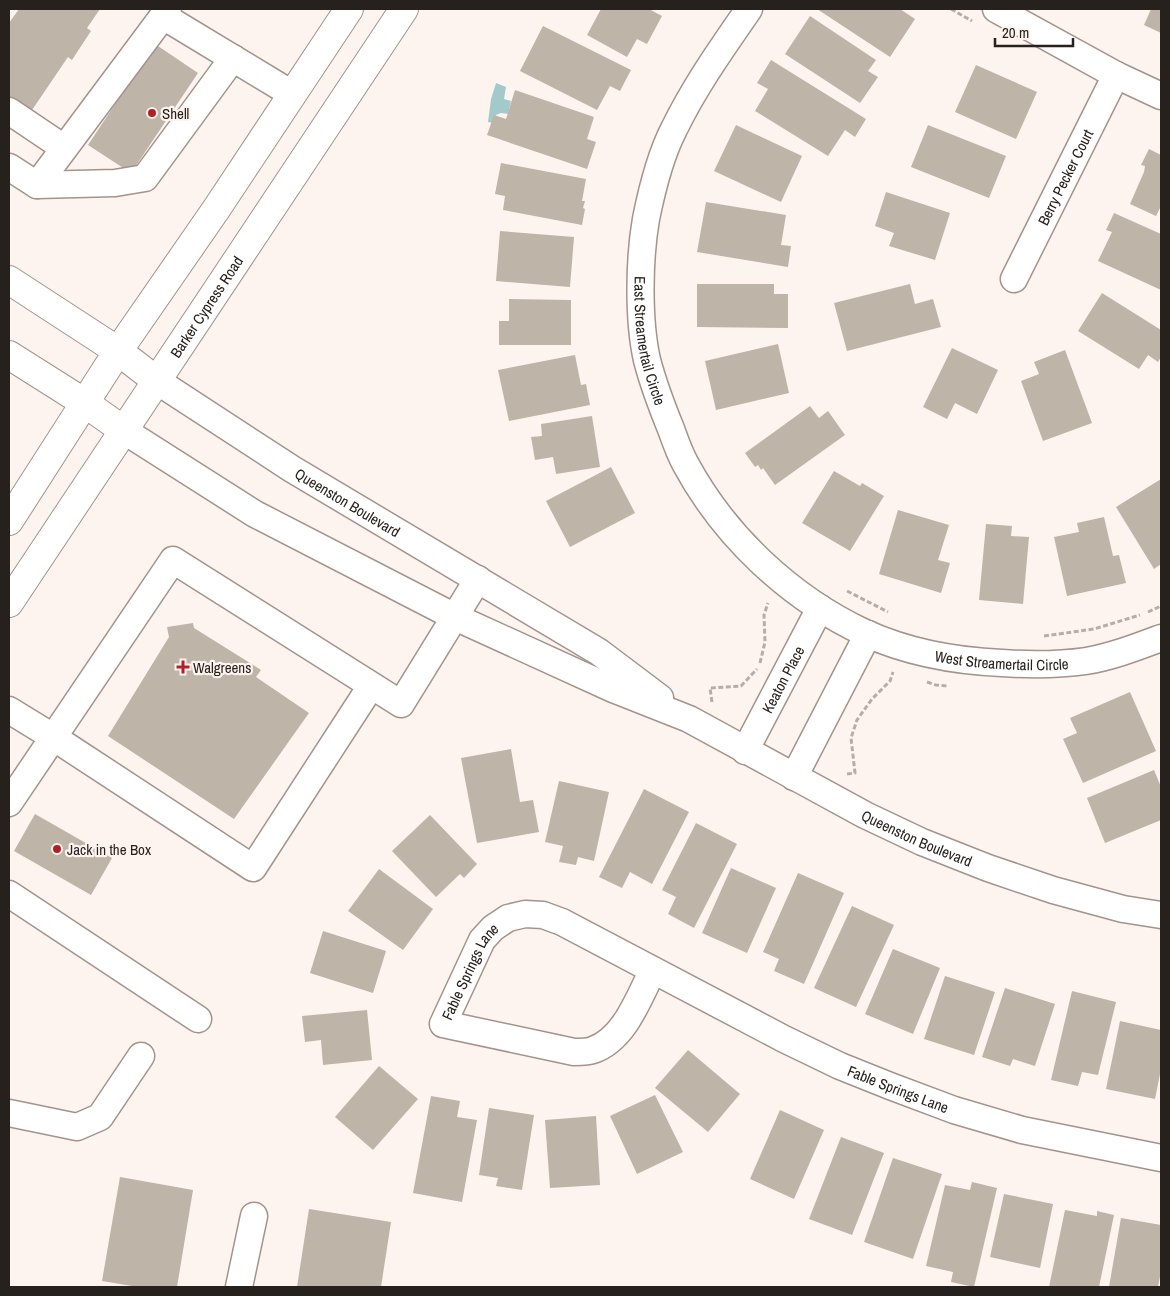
<svg xmlns="http://www.w3.org/2000/svg" width="1170" height="1296" viewBox="0 0 1170 1296" font-family="'Archivo Narrow',sans-serif">
  <rect width="100%" height="100%" fill="#fef4ef"/>
  <!-- water -->
  <polygon fill="#a2cacb" points="496,83 506,87 504,99 511,101 508,114 501,113 496,115 493,123 488,122 491,99"/>
  <!-- building -->
  <g fill="#beb4a7">
    <polygon points="19,9 100,9 87,28 91,31 72,60 68,57 30,113 9,99 9,23"/>
    <polygon points="601,9 649,9 662,16 647,44 637,39 627,57 587,35"/>
    <polygon points="817,9 900,9 915,19 890,57"/>
    <polygon points="1151,9 1161,9 1161,33 1144,25"/>
    <polygon points="810,16 876,60 868,71 878,77 860,103 785,54"/>
    <polygon points="543,26 631,70 620,91 610,86 597,110 520,71"/>
    <polygon points="155,44 198,73 131,173 88,145"/>
    <polygon points="771,60 866,119 855,137 845,130 828,156 755,111 768,89 757,83"/>
    <polygon points="976,65 1037,92 1016,139 955,112"/>
    <polygon points="515,90 594,117 587,139 596,142 587,169 487,135 494,115 506,119"/>
    <polygon points="736,125 802,156 781,202 714,171"/>
    <polygon points="928,125 1006,156 989,198 911,167"/>
    <polygon points="1149,149 1161,155 1161,206 1156,216 1130,204 1144,172 1145,166 1141,165"/>
    <polygon points="501,163 586,179 582,201 585,201 583,208 585,209 582,225 503,210 505,196 495,194"/>
    <polygon points="886,192 950,213 935,260 889,246 894,233 875,226"/>
    <polygon points="706,202 786,215 781,245 791,246 788,267 697,252"/>
    <polygon points="1114,213 1161,234 1161,290 1098,261 1112,232 1106,230"/>
    <polygon points="500,231 574,237 570,287 496,281"/>
    <polygon points="697,284 774,284 774,294 788,294 788,328 697,327"/>
    <polygon points="910,284 915,304 933,299 941,327 847,351 834,303"/>
    <polygon points="1102,293 1161,330 1161,357 1158,362 1148,355 1139,369 1078,331"/>
    <polygon points="509,299 571,300 571,345 499,345 499,321 509,321"/>
    <polygon points="778,344 789,393 716,410 705,361"/>
    <polygon points="952,348 998,370 977,414 955,403 947,419 923,407"/>
    <polygon points="1065,350 1092,423 1043,441 1021,381 1039,374 1034,362"/>
    <polygon points="575,355 581,385 586,384 590,405 509,421 498,370"/>
    <polygon points="810,406 819,418 828,411 845,435 775,485 763,468 761,470 758,465 755,467 745,453"/>
    <polygon points="592,416 600,467 556,474 553,457 535,460 531,437 542,436 541,424"/>
    <polygon points="611,467 635,513 570,547 546,501"/>
    <polygon points="834,471 860,486 862,483 884,496 850,551 802,523"/>
    <polygon points="1161,479 1161,564 1154,569 1116,507"/>
    <polygon points="898,510 949,525 938,560 950,563 941,593 879,574"/>
    <polygon points="1104,517 1113,556 1119,555 1126,583 1067,596 1054,537 1079,532 1077,523"/>
    <polygon points="986,524 1012,526 1011,536 1029,537 1023,604 979,600"/>
    <polygon points="193,623 194,628 261,670 256,677 309,713 234,819 108,736 169,637 167,627"/>
    <polygon points="1130,692 1156,751 1083,783 1063,739 1077,733 1070,718"/>
    <polygon points="511,749 520,802 533,800 539,832 477,843 461,758"/>
    <polygon points="1154,770 1161,787 1161,820 1105,843 1087,798"/>
    <polygon points="559,781 609,792 594,861 578,857 576,865 559,862 563,846 545,842"/>
    <polygon points="644,789 689,812 652,884 630,872 622,888 599,877"/>
    <polygon points="35,814 112,858 91,895 14,851"/>
    <polygon points="430,815 477,864 464,878 460,874 436,897 392,851"/>
    <polygon points="696,823 737,844 694,928 668,914 676,897 662,890"/>
    <polygon points="731,868 776,888 747,953 702,933"/>
    <polygon points="379,869 433,909 403,950 348,911"/>
    <polygon points="798,873 844,893 804,984 774,971 779,959 763,952"/>
    <polygon points="852,906 894,925 856,1007 814,988"/>
    <polygon points="323,931 386,951 373,993 310,973"/>
    <polygon points="893,949 940,968 913,1034 865,1014"/>
    <polygon points="945,976 995,992 974,1055 924,1039"/>
    <polygon points="1005,988 1055,1004 1035,1066 1013,1059 1010,1066 982,1057"/>
    <polygon points="1072,991 1116,1002 1098,1075 1082,1072 1078,1086 1051,1080"/>
    <polygon points="367,1010 372,1060 323,1065 321,1040 305,1042 302,1016"/>
    <polygon points="1120,1021 1161,1030 1161,1069 1155,1099 1106,1089"/>
    <polygon points="688,1050 740,1094 708,1132 655,1088"/>
    <polygon points="379,1066 418,1099 373,1150 335,1117"/>
    <polygon points="655,1095 683,1152 637,1174 610,1116"/>
    <polygon points="431,1096 460,1101 457,1117 477,1120 462,1202 413,1193"/>
    <polygon points="489,1108 534,1115 522,1190 496,1186 498,1178 479,1175"/>
    <polygon points="780,1110 824,1130 794,1199 750,1179"/>
    <polygon points="596,1116 600,1185 550,1188 545,1120"/>
    <polygon points="841,1137 884,1153 852,1235 809,1219"/>
    <polygon points="893,1158 942,1174 913,1259 864,1242"/>
    <polygon points="120,1177 193,1190 177,1287 138,1287 102,1281"/>
    <polygon points="972,1182 997,1188 974,1287 951,1282 953,1272 926,1266 945,1185 970,1190"/>
    <polygon points="1004,1194 1053,1204 1040,1268 990,1257"/>
    <polygon points="309,1209 391,1222 381,1287 297,1287"/>
    <polygon points="1065,1210 1097,1216 1097,1211 1114,1215 1099,1287 1049,1287"/>
    <polygon points="1121,1218 1161,1225 1161,1271 1158,1287 1109,1287"/>
  </g>
  <g fill="none" stroke-linecap="round" stroke-linejoin="round">
    <!-- minor casing -->
    <g stroke="#a3938b" stroke-width="29">
      <g id="minor">
        <polyline points="168,9 163,16 292,94"/>
        <path id="s1" d="M 749,9 C 722,48 695,86 674,129 C 660,156 652,189 646,219 C 639,259 638,320 647,360 C 653,383 662,407 671,429 C 675,440 679,452 685,463 C 724,536 790,598 865,633 C 907,652 956,661 1002,663 C 1030,665 1058,665 1086,661 C 1111,657 1137,647 1161,638"/>
        <polyline points="996,9 1116,75 1161,96"/>
        <polyline points="9,111 64,148"/>
        <polyline points="9,167 37,185 163,16"/>
        <polyline points="37,185 115,183 145,178 233,58"/>
        <path id="s2" d="M 1014,279 L 1116,75"/>
        <path id="s3" d="M 157,381 L 292,469 L 599,652 L 660,698"/>
        <path id="s4" d="M 123,430 L 255,514 L 455,617 L 613,689 L 689,719 L 865,815 L 922,842 L 988,868 L 1053,890 L 1123,909 L 1161,915"/>
        <polyline points="9,710 53,737 253,868 371,686"/>
        <path id="s5" d="M 745,751 L 820,608"/>
        <polyline points="794,777 868,634"/>
        <polyline points="9,803 173,560 401,704 478,579"/>
        <polyline points="9,894 198,1019"/>
        <path id="s6" d="M 653,970 C 639,997 625,1039 593,1050 C 588,1052 580,1052 574,1052 L 443,1024 L 482,940 L 493,928 L 508,918 L 525,914 L 543,915 L 562,922 L 784,1039 L 840,1066 L 890,1086 L 954,1110 L 1022,1130 L 1161,1158"/>
        <polyline points="9,1113 77,1127 100,1117 141,1056"/>
        <polyline points="239,1287 254,1216"/>
      </g>
    </g>
    <!-- major casing -->
    <g stroke="#a3938b" stroke-width="30">
      <g id="major">
        <polyline points="9,280 118,351 157,381"/>
        <polyline points="9,355 85,403 123,430"/>
        <polyline points="9,521 118,351 217,208 349,9"/>
        <path id="s7" d="M 9,603 L 404,9"/>
      </g>
    </g>
    <!-- path -->
    <g stroke="#b6ada9" stroke-width="3" stroke-dasharray="5 2.5" stroke-linecap="butt">
      <polyline points="951,9 972,21"/>
      <polyline points="847,591 888,612"/>
      <polyline points="1148,612 1161,606"/>
      <polyline points="1044,636 1094,629 1140,615"/>
      <polyline points="760,663 765,642 764,615 768,603"/>
      <polyline points="927,682 936,685 948,686"/>
      <polyline points="712,702 710,688 741,686 757,669"/>
      <polyline points="847,774 855,773 851,738 857,720 872,699 890,681 893,672"/>
    </g>
    <!-- minor -->
    <use href="#minor" stroke="#fff" stroke-width="26"/>
    <!-- major -->
    <use href="#major" stroke="#fff" stroke-width="28"/>
  </g>
  <!-- markers -->
  <g fill="#b12028" stroke="#fef4ef" stroke-width="2">
    <circle cx="152" cy="113" r="5"/>
    <path d="M180.5 659.5h5v5h5v5h-5v5h-5v-5h-5v-5h5z"/>
    <circle cx="57" cy="849" r="5"/>
  </g>
  <g text-anchor="middle" dominant-baseline="central" stroke-width="4.5" stroke-linejoin="round" paint-order="stroke">
    <!-- poi labels -->
    <g font-size="15" fill="#27211e" stroke="#fef4ef" text-anchor="start">
      <text x="162" y="113">Shell</text>
      <text x="193" y="667">Walgreens</text>
      <text x="67" y="849">Jack in the Box</text>
    </g>
    <!-- street labels -->
    <g font-size="15" fill="#27211e" stroke="#fef4ef">
      <text stroke="none"><textPath href="#s2" startOffset="114">Berry Pecker Court</textPath></text>
      <text stroke="none"><textPath href="#s7" startOffset="356">Barker Cypress Road</textPath></text>
      <text stroke="none"><textPath href="#s1" startOffset="359">East Streamertail Circle</textPath></text>
      <text stroke="none"><textPath href="#s3" startOffset="226">Queenston Boulevard</textPath></text>
      <text stroke="none"><textPath href="#s1" startOffset="880">West Streamertail Circle</textPath></text>
      <text stroke="none"><textPath href="#s5" startOffset="81">Keaton Place</textPath></text>
      <text stroke="none"><textPath href="#s4" startOffset="894">Queenston Boulevard</textPath></text>
      <text stroke="none"><textPath href="#s6" startOffset="315">Fable Springs Lane</textPath></text>
      <text stroke="none"><textPath href="#s6" startOffset="814">Fable Springs Lane</textPath></text>
    </g>
  </g>
  <!-- border -->
  <rect width="1170" height="1296" fill="none" stroke="#27211e" stroke-width="20"/>
  <!-- scale -->
  <path d="M995 38v8h78v-8" fill="none" stroke="#27211e" stroke-width="2.5"/>
  <text x="1002" y="38" font-size="15" fill="#27211e" stroke="#fef4ef" stroke-width="4" paint-order="stroke">20 m</text>
</svg>
